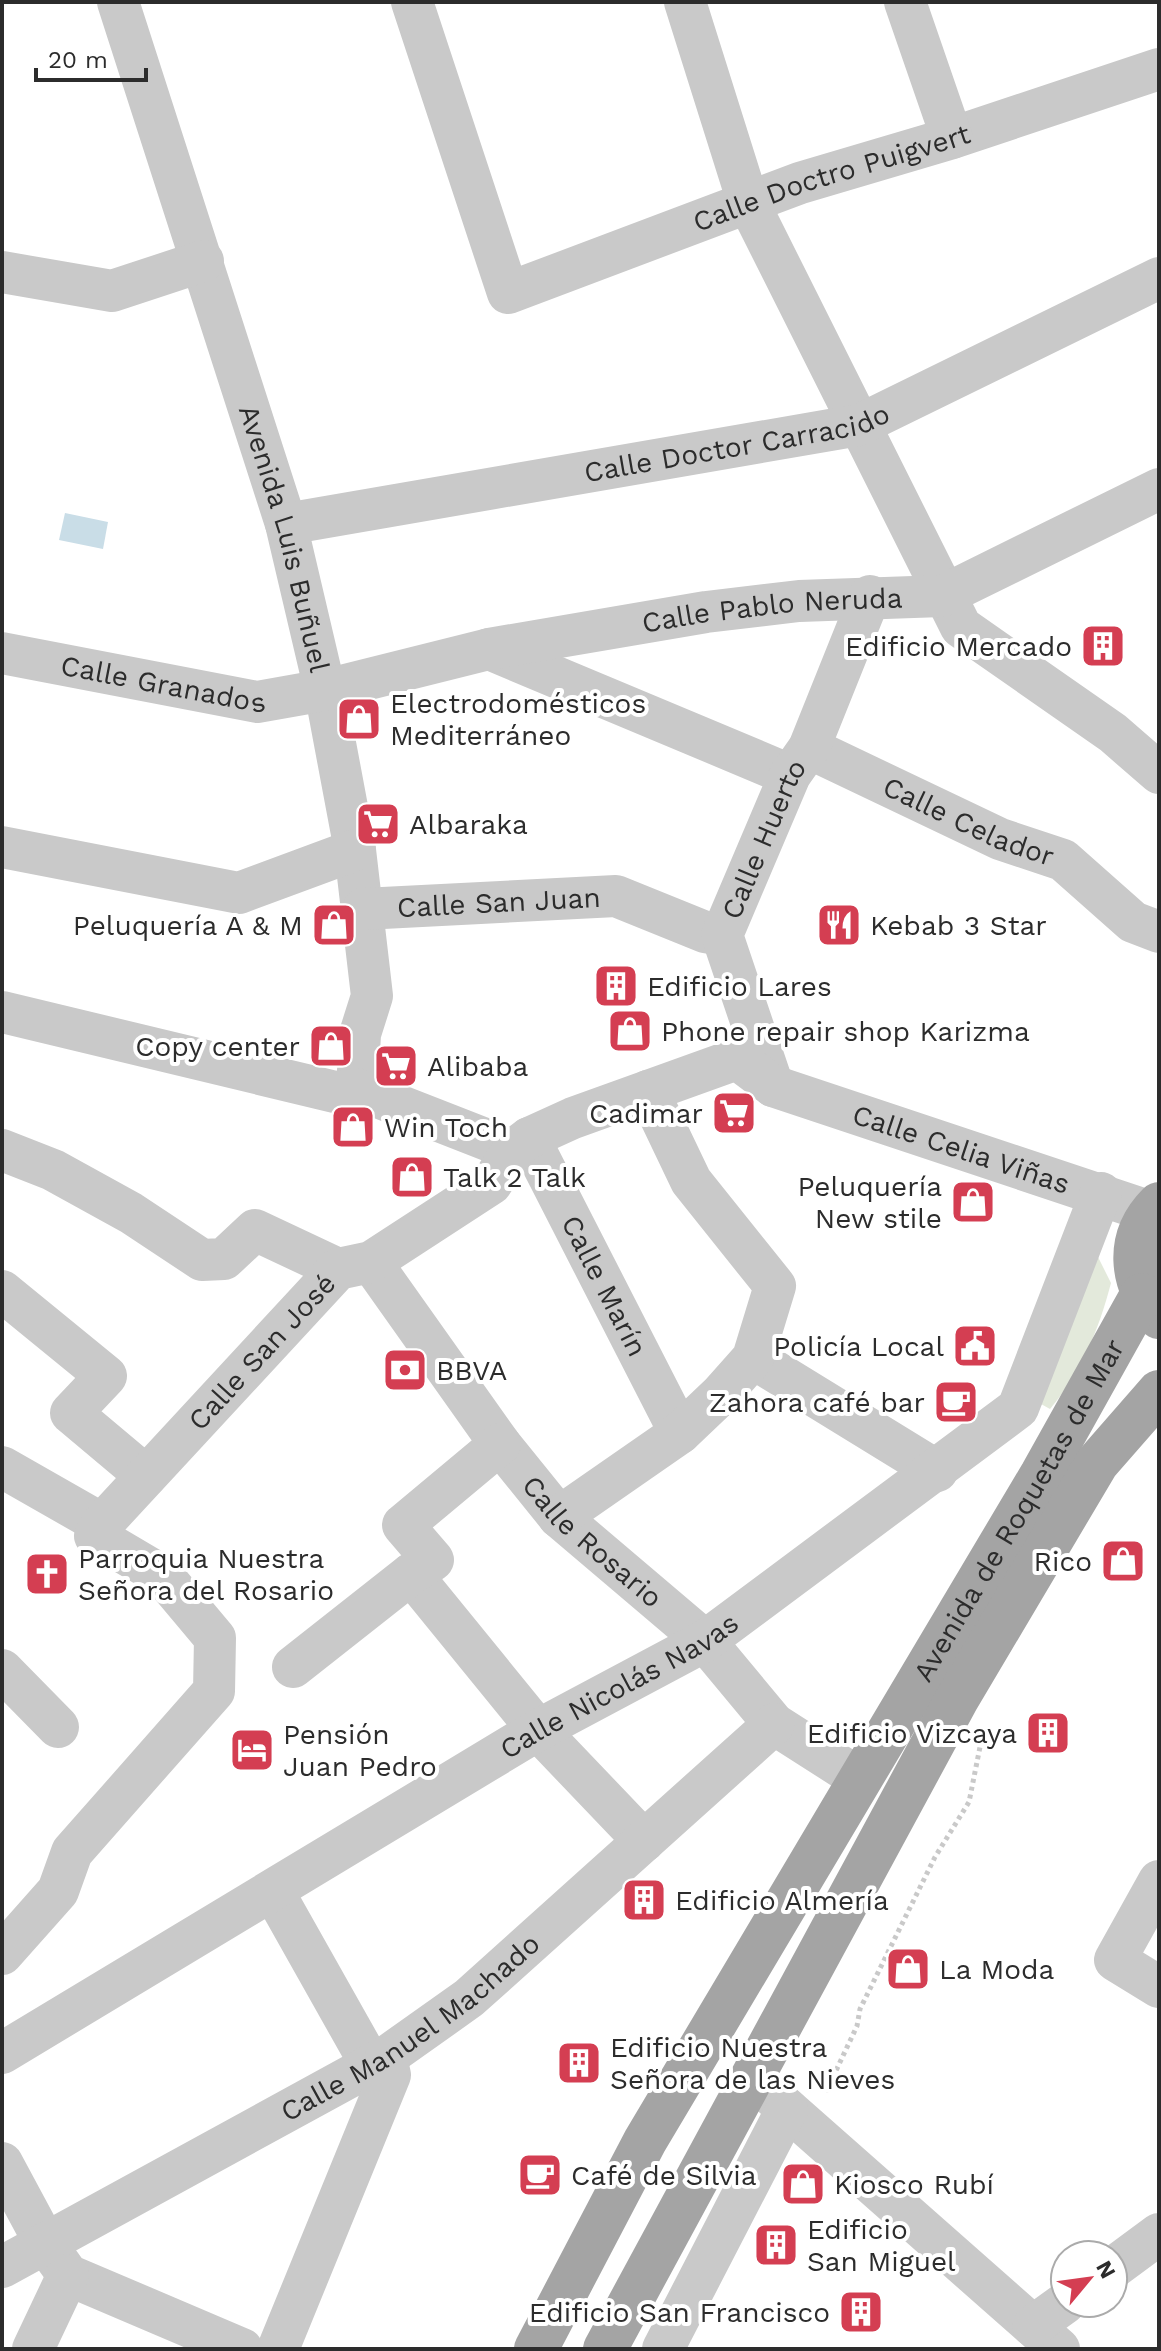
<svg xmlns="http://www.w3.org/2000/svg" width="1161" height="2351" viewBox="0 0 1161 2351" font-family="'Work Sans',sans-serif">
  <rect width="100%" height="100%" fill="#fff"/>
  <!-- green -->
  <path fill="#e3e9db" d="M 1097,1255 L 1111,1283 C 1098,1332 1082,1370 1050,1409 L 1041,1404 Z"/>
  <!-- water -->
  <polygon fill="#c9dde7" points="65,513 108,522 103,549 59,540"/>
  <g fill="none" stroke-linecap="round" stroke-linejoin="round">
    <!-- path -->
    <polyline stroke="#c9c9c9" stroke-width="5" stroke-dasharray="4 4" stroke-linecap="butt" points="826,2092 857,2026 860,2009 935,1857 969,1802 980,1747"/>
    <!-- minor -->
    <g stroke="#c9c9c9" stroke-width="42">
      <path id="s1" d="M 118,2 L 286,524 L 325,690 L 355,850 L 372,996 L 360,1034 L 357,1089"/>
      <path id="s2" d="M 412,2 L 508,293 L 800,183 L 952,138 L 1159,69"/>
      <polyline points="685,2 748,202 961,627 1113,733 1159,773"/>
      <polyline points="905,2 952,138"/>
      <polyline points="2,272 112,291 203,261"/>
      <path id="s3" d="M 286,524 L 859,425 L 1159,278"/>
      <polyline points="489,649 790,775"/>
      <path id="s4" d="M 2,653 L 257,702 L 325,690 L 489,649 L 706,612 L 799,601 L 942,596 L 1159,489"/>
      <path id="s5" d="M 809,748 L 1000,839 L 1063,860 L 1133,922 L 1159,932"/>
      <polyline points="2,847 239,893 355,850"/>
      <path id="s6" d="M 363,909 L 616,896 L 705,932 L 722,935"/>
      <polyline points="2,1012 335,1092 357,1089 513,1150"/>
      <path id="s7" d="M 773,1086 L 722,935 L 790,775 L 809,748 L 870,596"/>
      <path id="s8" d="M 529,1138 L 680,1433"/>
      <polyline points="2,1150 53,1170 131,1213 202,1260 224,1259 255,1230 338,1269"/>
      <path id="s9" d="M 371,1262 L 500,1444 L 559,1517 L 705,1641 L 774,1724 L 860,1779"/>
      <polyline points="2,1291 106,1376 71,1413 146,1476"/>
      <polyline points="753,1358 937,1471"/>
      <polyline points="2,1467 102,1524"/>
      <polyline points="559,1517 680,1433 721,1394 753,1358 775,1286 691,1181 648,1091"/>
      <polyline points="411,1574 538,1730 644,1841"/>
      <polyline points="293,1667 411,1574 433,1560 403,1525 500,1444"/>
      <polyline points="2,1670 58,1727"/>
      <polyline points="1159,1881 1115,1960 1159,1987"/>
      <polyline points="273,1891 371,2065"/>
      <path id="s10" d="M 2,1954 L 58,1891 L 72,1852 L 214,1691 L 215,1638 L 163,1576 L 95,1536 L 102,1524 L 338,1269 L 371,1262 L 491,1184 L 513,1150 L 529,1138 L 573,1118 L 737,1059 L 773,1086 L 1151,1212"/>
      <path id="s11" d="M 2,2053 L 538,1730 L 705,1641 L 1018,1408 L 1101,1193"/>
      <polyline points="752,2078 1059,2349"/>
      <polyline points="2,2163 45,2243 68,2275 242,2349"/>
      <path id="s12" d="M 2,2267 L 386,2057 L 469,1998 L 774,1724"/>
      <polyline points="1113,2268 1159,2234"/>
      <polyline points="1033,2326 1065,2303"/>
      <polyline points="33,2349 68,2275"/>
      <polyline points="278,2349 390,2075 386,2057"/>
      <polyline points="663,2349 787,2109"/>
    </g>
    <!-- major -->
    <g stroke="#a4a4a4" stroke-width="44">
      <path d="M 1159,1204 C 1125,1238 1130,1282 1159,1317"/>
      <path id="s13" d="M 536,2349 L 645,2141 L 1042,1474 L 1142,1295"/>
      <polyline points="605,2349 957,1699 1097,1463 1159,1392"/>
    </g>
  </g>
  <!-- icons -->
  <defs>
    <g id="building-square" transform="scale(2.3)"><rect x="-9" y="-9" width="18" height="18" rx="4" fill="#d43e52" stroke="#fff"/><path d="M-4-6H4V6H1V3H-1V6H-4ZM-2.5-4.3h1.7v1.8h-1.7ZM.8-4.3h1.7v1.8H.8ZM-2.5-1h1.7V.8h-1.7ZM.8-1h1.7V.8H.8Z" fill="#fff"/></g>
    <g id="shop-square" transform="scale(2.3)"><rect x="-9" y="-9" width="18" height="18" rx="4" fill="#d43e52" stroke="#fff"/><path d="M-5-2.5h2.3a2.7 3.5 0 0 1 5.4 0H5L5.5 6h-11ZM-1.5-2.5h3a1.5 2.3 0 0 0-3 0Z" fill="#fff"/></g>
    <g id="supermarket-square" transform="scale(2.3)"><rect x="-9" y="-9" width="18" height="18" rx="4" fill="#d43e52" stroke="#fff"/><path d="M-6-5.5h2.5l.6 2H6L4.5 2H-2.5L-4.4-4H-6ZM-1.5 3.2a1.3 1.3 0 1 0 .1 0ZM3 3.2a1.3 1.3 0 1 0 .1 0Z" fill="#fff"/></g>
    <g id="restaurant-square" transform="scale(2.3)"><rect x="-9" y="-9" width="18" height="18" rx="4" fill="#d43e52" stroke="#fff"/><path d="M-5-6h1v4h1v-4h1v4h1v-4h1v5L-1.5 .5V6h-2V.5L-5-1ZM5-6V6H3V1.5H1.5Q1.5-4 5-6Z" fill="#fff"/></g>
    <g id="civic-square" transform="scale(2.3)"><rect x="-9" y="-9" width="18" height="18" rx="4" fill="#d43e52" stroke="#fff"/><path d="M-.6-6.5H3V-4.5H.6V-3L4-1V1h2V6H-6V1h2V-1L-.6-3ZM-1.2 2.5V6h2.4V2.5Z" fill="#fff"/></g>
    <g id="bank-square" transform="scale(2.3)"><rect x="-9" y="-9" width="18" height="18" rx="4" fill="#d43e52" stroke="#fff"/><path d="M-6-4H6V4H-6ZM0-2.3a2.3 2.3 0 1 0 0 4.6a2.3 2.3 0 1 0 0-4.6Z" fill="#fff"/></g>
    <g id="cafe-square" transform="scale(2.3)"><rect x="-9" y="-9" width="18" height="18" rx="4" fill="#d43e52" stroke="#fff"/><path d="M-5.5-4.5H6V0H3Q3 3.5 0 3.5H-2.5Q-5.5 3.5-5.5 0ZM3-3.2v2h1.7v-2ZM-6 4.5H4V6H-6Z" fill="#fff"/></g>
    <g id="church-square" transform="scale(2.3)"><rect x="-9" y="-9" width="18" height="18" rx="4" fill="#d43e52" stroke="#fff"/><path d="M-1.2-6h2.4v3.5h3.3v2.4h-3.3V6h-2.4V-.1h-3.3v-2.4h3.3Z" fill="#fff"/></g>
    <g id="hotel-square" transform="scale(2.3)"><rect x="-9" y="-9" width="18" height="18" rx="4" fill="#d43e52" stroke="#fff"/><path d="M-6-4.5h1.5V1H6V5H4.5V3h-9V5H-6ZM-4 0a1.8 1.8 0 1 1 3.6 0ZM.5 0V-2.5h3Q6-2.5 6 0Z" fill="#fff"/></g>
  </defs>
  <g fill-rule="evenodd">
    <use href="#building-square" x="1103" y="646"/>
    <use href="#shop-square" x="359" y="719"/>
    <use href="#supermarket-square" x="378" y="824"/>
    <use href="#shop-square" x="334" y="925"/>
    <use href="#restaurant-square" x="839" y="925"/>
    <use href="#building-square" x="616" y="986"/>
    <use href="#shop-square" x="630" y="1031"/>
    <use href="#shop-square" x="331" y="1046"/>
    <use href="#supermarket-square" x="396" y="1066"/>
    <use href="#supermarket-square" x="734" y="1113"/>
    <use href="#shop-square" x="353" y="1127"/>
    <use href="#shop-square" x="412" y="1177"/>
    <use href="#shop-square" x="973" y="1202"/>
    <use href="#civic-square" x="975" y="1346"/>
    <use href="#bank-square" x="405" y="1370"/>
    <use href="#cafe-square" x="956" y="1402"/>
    <use href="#shop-square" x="1123" y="1561"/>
    <use href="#church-square" x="47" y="1574"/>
    <use href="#building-square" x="1048" y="1733"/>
    <use href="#hotel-square" x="252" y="1750"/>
    <use href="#building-square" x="644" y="1900"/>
    <use href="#shop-square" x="908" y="1969"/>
    <use href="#building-square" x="579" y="2063"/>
    <use href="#cafe-square" x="540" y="2175"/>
    <use href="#shop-square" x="803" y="2184"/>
    <use href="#building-square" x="776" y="2245"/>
    <use href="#building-square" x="861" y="2312"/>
  </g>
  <g text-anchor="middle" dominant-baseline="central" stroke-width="8" stroke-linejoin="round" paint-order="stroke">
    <!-- street labels -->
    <g font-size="28" fill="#2c2c2c" stroke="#fff">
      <text stroke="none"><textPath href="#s2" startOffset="650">Calle Doctro Puigvert</textPath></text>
      <text stroke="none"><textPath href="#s3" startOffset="458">Calle Doctor Carracido</textPath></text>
      <text stroke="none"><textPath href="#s1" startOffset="562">Avenida Luis Buñuel</textPath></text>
      <text stroke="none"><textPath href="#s4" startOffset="784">Calle Pablo Neruda</textPath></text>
      <text stroke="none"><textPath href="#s4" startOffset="164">Calle Granados</textPath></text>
      <text stroke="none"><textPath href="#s5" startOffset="176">Calle Celador</textPath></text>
      <text stroke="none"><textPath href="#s7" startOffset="264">Calle Huerto</textPath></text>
      <text stroke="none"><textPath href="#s6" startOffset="136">Calle San Juan</textPath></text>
      <text stroke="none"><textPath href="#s10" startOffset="1618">Calle Celia Viñas</textPath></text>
      <text stroke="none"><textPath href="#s8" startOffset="166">Calle Marín</textPath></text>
      <text stroke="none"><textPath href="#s10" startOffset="802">Calle San José</textPath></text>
      <text stroke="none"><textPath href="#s13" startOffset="968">Avenida de Roquetas de Mar</textPath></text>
      <text stroke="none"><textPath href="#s9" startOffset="358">Calle Rosario</textPath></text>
      <text stroke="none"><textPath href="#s11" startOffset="718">Calle Nicolás Navas</textPath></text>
      <text stroke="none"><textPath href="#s12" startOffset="474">Calle Manuel Machado</textPath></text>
    </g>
    <!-- poi labels -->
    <g font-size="28" fill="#2c2c2c" stroke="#fff" text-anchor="start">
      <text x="1072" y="646" text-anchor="end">Edificio Mercado</text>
      <text x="390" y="703">Electrodomésticos<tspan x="390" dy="32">Mediterráneo</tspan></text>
      <text x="409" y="824">Albaraka</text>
      <text x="303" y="925" text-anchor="end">Peluquería A &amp; M</text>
      <text x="870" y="925">Kebab 3 Star</text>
      <text x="647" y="986">Edificio Lares</text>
      <text x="661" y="1031">Phone repair shop Karizma</text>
      <text x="300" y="1046" text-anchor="end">Copy center</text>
      <text x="427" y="1066">Alibaba</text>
      <text x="703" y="1113" text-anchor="end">Cadimar</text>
      <text x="384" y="1127">Win Toch</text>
      <text x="443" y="1177">Talk 2 Talk</text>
      <text x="942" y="1186" text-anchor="end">Peluquería<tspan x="942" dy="32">New stile</tspan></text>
      <text x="944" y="1346" text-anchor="end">Policía Local</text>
      <text x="436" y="1370">BBVA</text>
      <text x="925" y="1402" text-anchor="end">Zahora café bar</text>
      <text x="78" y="1558">Parroquia Nuestra<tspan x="78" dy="32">Señora del Rosario</tspan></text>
      <text x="1092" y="1561" text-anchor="end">Rico</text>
      <text x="1017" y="1733" text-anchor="end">Edificio Vizcaya</text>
      <text x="283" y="1734">Pensión<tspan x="283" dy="32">Juan Pedro</tspan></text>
      <text x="675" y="1900">Edificio Almería</text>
      <text x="939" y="1969">La Moda</text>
      <text x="610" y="2047">Edificio Nuestra<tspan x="610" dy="32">Señora de las Nieves</tspan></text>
      <text x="571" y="2175">Café de Silvia</text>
      <text x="834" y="2184">Kiosco Rubí</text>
      <text x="807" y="2229">Edificio<tspan x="807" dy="32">San Miguel</tspan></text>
      <text x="830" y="2312" text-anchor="end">Edificio San Francisco</text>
    </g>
  </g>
  <!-- border -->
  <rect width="1161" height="2351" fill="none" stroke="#2c2c2c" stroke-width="8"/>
  <!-- north arrow -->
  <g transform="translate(1089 2279) rotate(61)"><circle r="38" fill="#ffffff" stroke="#ababab" stroke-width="2"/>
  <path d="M0-6L14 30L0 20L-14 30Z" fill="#d43e52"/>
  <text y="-12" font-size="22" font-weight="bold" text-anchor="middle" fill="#2c2c2c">N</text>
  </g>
  <!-- scale -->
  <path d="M36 68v12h110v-12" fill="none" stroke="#2c2c2c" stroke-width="4"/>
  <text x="48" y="68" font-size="24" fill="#2c2c2c" stroke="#ffffff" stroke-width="6" paint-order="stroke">20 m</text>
</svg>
